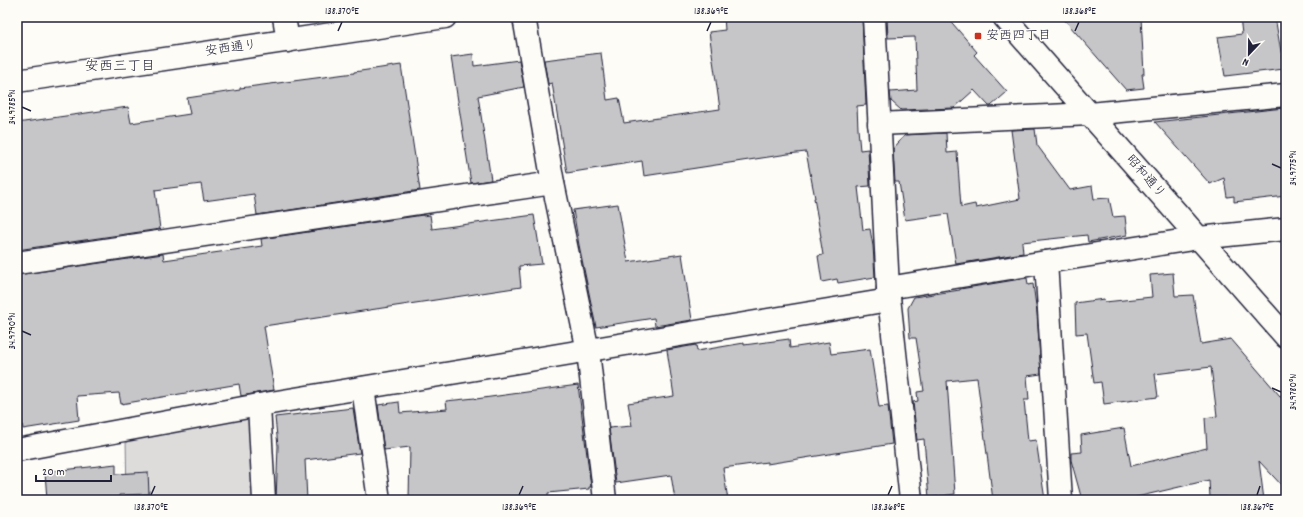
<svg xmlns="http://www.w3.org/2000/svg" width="1303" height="517" viewBox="0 0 1303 517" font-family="Dekko,'Klee One',sans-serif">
  <rect width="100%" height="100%" fill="#fdfcf7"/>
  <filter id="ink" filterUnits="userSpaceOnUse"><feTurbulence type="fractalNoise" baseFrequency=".025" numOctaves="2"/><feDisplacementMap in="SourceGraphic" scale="8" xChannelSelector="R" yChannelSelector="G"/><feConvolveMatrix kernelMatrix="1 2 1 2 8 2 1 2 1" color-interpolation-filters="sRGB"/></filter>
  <g filter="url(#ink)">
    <!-- green -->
    <polygon fill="#dddcdb" stroke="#807f8b" points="253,412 257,500 127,500 126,439"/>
    <!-- building -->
    <g fill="#c6c6c8" stroke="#22223b">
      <polygon points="724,17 862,17 866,105 857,106 858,129 860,150 868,149 870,186 858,187 863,230 870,229 873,246 875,277 838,283 837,279 822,282 818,256 823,255 820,237 821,237 814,198 815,198 806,152 788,154 644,176 642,161 567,173 552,83 548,84 544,60 601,53 607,100 619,98 624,123 720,109 709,32 725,30"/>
      <polygon points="887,17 947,17 977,52 974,55 1007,92 991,106 989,106 974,90 954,108 901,110 891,101 890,92 917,90 915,37 888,38"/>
      <polygon points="1062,17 1141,17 1144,74 1142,74 1144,88 1126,90"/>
      <polygon points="1240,17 1275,17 1284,69 1225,76 1218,37 1242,34"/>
      <polygon points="473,54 474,66 519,60 524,87 478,96 491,180 471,183 451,57"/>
      <polygon points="401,65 420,190 257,215 254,194 204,201 201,184 155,190 160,229 17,250 17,123 128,107 131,123 190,114 187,98 240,90 240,88 354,73 354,72"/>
      <polygon points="1284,108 1286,125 1286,196 1234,202 1234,196 1227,197 1224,178 1210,184 1155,122"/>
      <polygon points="1035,129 1037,145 1070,190 1092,186 1094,199 1109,198 1113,217 1125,216 1127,235 1088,242 1087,235 1022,242 1023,253 956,264 948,214 905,220 899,182 895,182 893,149 905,135 946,133 947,153 957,152 961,207 975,204 976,208 1020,199 1011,130"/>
      <polygon points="618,204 628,262 682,254 692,320 655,326 654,318 596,327 579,245 573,210"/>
      <polygon points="423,215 423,216 430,215 432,229 534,215 542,264 519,266 521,287 264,326 274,390 241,396 239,384 121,404 119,393 77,396 79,420 23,429 17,390 17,275 163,254 164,260 262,246 261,239"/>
      <polygon points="1173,273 1175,296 1193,295 1201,344 1231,339 1286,403 1286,490 1259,461 1264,500 1227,500 1226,497 1210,497 1209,480 1124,500 1082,500 1071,460 1071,453 1082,452 1081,435 1124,428 1131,466 1207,448 1205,418 1217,416 1211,367 1155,374 1158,397 1104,404 1101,382 1094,383 1087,333 1076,334 1075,303 1104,299 1105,302 1152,297 1150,275"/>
      <polygon points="1027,278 1028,285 1033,284 1037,313 1041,374 1027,376 1029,400 1024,400 1028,441 1036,440 1045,500 993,500 977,378 947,381 955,494 929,498 924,439 917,440 913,402 918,401 917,392 924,391 916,338 910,338 908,308 914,297 960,290 960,289"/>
      <polygon points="789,339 790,348 829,342 831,354 870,349 879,407 888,406 892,444 767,464 767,462 723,468 728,500 675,500 671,475 616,483 609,428 632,426 628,403 674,396 667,350 696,345 697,351 744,343 744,345"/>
      <polygon points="578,385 591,487 589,487 589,489 548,493 548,500 409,500 410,447 384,450 378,405 399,402 400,413 447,409 446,401 475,398 476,399"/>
      <polygon points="353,408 360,453 305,460 307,500 276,500 278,446 275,417"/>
      <polygon points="116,464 116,474 148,472 149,494 119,495 119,500 47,500 45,472"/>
    </g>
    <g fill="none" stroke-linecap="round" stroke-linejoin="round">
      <!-- minor casing -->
      <g stroke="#22223b" stroke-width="25">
        <g id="minor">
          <polyline points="284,17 288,41"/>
          <polyline points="524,17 553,183 588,351 605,500"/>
          <polyline points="874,17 888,288 911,500"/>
          <polyline points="1004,17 1286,337"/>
          <polyline points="879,124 1090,114 1286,95"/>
          <polyline points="1046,262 1061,500"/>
          <polyline points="17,263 553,183"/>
          <polyline points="888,288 1046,262 1199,238 1286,229"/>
          <polyline points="363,388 379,500"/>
          <polyline points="259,405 264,500"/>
          <polyline points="17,450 259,405 889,300"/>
        </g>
      </g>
      <!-- major casing -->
      <g stroke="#22223b" stroke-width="25">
        <polyline id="major" points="17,81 445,17"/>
      </g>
      <!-- minor -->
      <use href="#minor" stroke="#fdfcf7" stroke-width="22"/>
      <!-- major -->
      <use href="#major" stroke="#fdfcf7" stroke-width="22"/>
    </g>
  </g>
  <!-- ticks -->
  <path fill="none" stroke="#22223b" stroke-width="1.5" d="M 338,31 L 342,22M 707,31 L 711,22M 1075,31 L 1079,22M 22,107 L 31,111M 1272,164 L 1281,168M 22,331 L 31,335M 1272,388 L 1281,392M 151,495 L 155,486M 519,495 L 523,486M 888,495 L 892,486M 1257,495 L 1260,486"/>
  <!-- markers -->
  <rect fill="#c8321e" stroke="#fdfcf7" stroke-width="1.5" x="974" y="32" width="8" height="8" rx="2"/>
  <g text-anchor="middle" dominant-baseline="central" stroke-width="3" stroke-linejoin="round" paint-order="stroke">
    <!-- poi labels -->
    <g font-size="13" fill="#22223b" stroke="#fdfcf7" text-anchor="start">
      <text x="986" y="36">安西四丁目</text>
    </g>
    <!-- street labels -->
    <g font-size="13" fill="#22223b" stroke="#fdfcf7">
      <text transform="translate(231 49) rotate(-8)">安西通り</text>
      <text transform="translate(1145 177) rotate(49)">昭和通り</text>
    </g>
    <!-- neighbourhood labels -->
    <g font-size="14" fill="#22223b" stroke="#fdfcf7">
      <text x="120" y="67">安西三丁目</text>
    </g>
  </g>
  <!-- margin -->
  <rect width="1303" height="517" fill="none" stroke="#fdfcf7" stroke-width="44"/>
  <!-- north arrow -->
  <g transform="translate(1249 54) rotate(202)" stroke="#fdfcf7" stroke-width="3" paint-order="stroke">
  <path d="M0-3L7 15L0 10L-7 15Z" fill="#22223b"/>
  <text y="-6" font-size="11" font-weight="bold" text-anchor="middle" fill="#22223b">N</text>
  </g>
  <!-- scale -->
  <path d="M36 475v6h75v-6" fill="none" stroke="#22223b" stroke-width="2"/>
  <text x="42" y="475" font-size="12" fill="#22223b" stroke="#fdfcf7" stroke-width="3" paint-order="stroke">20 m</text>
  <rect x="22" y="22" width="1259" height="473" fill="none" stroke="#22223b" stroke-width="1.5"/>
  <g font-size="10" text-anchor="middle" fill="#22223b">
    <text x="342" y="14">138.370°E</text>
    <text x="711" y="14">138.369°E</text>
    <text x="1079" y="14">138.368°E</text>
    <text transform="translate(11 107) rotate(-90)" y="4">34.9785°N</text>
    <text transform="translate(1292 168) rotate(-90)" y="4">34.9775°N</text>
    <text transform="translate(11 331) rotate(-90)" y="4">34.9790°N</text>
    <text transform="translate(1292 392) rotate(-90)" y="4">34.9780°N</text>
    <text x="151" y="510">138.370°E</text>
    <text x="519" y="510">138.369°E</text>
    <text x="888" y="510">138.368°E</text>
    <text x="1257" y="510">138.367°E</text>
  </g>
</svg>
